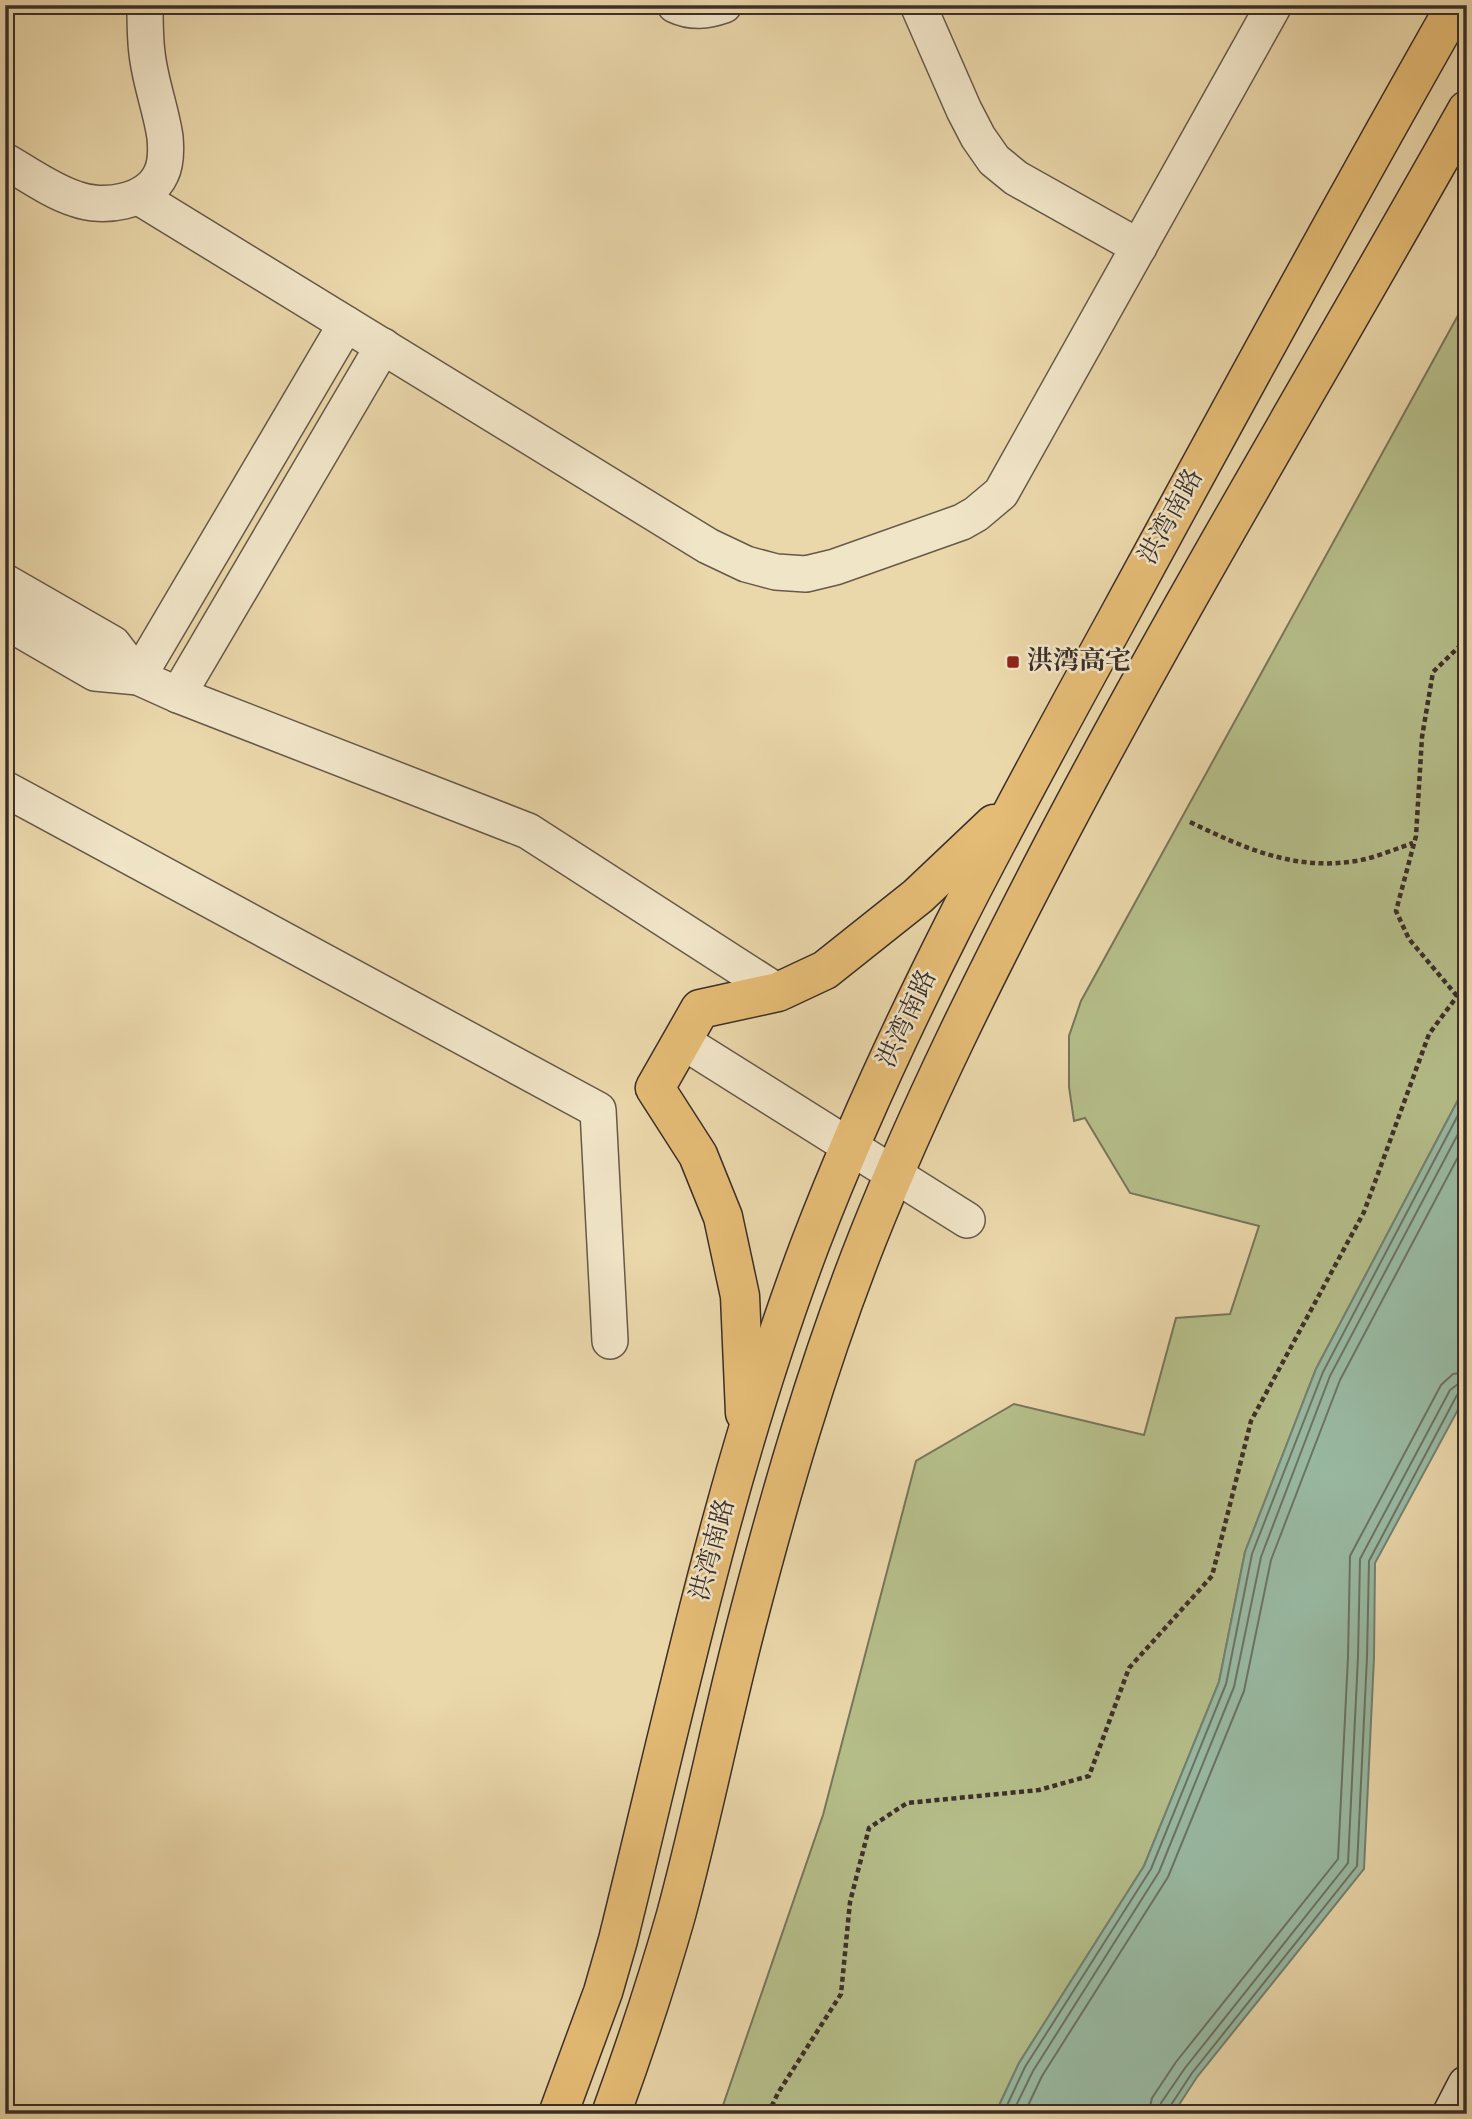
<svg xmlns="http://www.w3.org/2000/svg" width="1472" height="2119" viewBox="0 0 1472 2119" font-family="'Sorts Mill Goudy','Noto Serif SC',serif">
  <rect width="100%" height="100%" fill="#ead7aa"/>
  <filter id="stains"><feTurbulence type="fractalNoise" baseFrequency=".00286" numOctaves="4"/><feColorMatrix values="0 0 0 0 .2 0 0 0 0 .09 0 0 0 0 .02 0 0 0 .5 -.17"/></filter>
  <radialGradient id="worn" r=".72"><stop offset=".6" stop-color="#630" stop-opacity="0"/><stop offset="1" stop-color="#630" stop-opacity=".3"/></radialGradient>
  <!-- green -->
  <polygon fill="#b5be8a" stroke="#78765a" stroke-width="2" points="1467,299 1467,1083 1316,1369 1245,1552 1219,1682 1144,1866 1019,2063 995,2114 720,2114 823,1815 916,1461 1014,1404 1144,1435 1176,1318 1230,1314 1259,1226 1130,1193 1085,1118 1074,1121 1069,1087 1069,1036 1081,1001"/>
  <!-- water -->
  <polygon fill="#99baa3" stroke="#738273" stroke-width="2" points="1467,1083 1467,1393 1375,1563 1374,1658 1364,1869 1197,2077 1173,2114 995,2114 1019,2063 1144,1866 1219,1682 1245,1552 1316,1369"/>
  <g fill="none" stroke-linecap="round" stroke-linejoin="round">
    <!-- shore -->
    <g stroke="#6a7466" stroke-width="2">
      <polyline points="1003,2114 1025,2067 1151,1869 1226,1684 1252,1554 1323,1372 1467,1098"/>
      <polyline points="1012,2114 1033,2071 1159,1872 1234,1687 1261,1557 1330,1376 1467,1117"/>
      <polyline points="1024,2114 1042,2076 1168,1877 1244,1691 1271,1560 1340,1380 1467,1140"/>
      <polyline points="1148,2114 1152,2098 1176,2062 1338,1859 1348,1657 1350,1556 1441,1385 1453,1374 1467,1372"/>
      <polyline points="1159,2114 1161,2103 1185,2068 1348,1863 1358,1657 1360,1559 1450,1390 1458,1384 1467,1382"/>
      <polyline points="1168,2114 1169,2108 1192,2073 1357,1866 1367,1657 1369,1561 1457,1395 1467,1391"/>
    </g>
    <!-- street casing -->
    <g stroke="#67594a" stroke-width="38">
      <g id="street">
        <path d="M 675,5 C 692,13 707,11 724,5"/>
        <polyline points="918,5 964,110 978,137 994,160 1016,178 1139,247"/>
        <path d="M 5,161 C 28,174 51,191 76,199 C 102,209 148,203 161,174 C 166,164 166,148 165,137 C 161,109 150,82 147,53 C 145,38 145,21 145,5"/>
        <polyline points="139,197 708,546 746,564 776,572 806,574 835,567 962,522 976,514 1001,493 1274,5"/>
        <polyline points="5,582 113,644 138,677"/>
        <polyline points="5,621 95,673 138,677 178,695 528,831 778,992"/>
        <polyline points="138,677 346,324"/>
        <polyline points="178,695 383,346"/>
        <polyline points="5,789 598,1110 610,1341"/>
        <polyline points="682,1041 967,1220"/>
      </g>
    </g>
    <!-- secondary casing -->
    <g stroke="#3b2f2a" stroke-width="41">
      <polyline id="secondary" points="1452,2114 1467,2085"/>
    </g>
    <!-- primary casing -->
    <g stroke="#3b2f2a" stroke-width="41">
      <g id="primary">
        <polyline points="745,1413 740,1296 723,1217 698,1155 655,1088 700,1009 778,992 825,970 918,896 994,824"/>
        <path d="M 558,2114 L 603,1992 L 618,1940 C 676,1706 725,1469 811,1242 C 894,1026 1005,823 1116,621 C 1228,415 1340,209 1456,5"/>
        <path d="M 611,2114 C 635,2048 657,1982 676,1915 C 702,1819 721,1722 746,1626 C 780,1495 818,1363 868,1237 C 921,1104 985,976 1051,849 C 1182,598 1329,356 1467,110"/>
      </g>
    </g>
    <!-- path -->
    <g stroke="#3b2f2a" stroke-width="4.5" stroke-dasharray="5 3.5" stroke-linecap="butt">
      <path d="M 1190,822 C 1244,848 1294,871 1356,861 C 1375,858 1395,849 1413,843"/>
      <polyline points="1457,996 1409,939 1396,911 1416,836 1422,737 1433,672 1467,639"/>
      <polyline points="768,2114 778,2093 841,1994 850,1902 869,1828 907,1803 1039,1790 1089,1776 1129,1668 1212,1576 1251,1421 1364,1212 1429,1034 1467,983"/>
    </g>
    <!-- street -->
    <use href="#street" stroke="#f1e5c8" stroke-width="35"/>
    <!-- secondary -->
    <use href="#secondary" stroke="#f1e5c8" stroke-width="38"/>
    <!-- primary -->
    <use href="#primary" stroke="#e5bc75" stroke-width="38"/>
  </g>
  <!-- markers -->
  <rect fill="#8f2418" stroke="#f1e5c8" stroke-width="2.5" x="1006" y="655" width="14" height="14" rx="3.5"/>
  <g text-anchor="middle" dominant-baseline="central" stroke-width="5" stroke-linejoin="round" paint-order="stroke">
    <!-- street labels -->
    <g font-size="26" fill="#3b2f2a" stroke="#f1e5c8">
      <text transform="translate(1172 517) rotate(-61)">洪湾南路</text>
      <text transform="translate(908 1019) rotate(-65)">洪湾南路</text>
      <text transform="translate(714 1550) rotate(-75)">洪湾南路</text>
    </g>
    <!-- poi labels -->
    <g font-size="26" font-weight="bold" fill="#3b2f2a" stroke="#f1e5c8" text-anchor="start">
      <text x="1027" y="662">洪湾高宅</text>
    </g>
  </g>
  <!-- margin -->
  <rect width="1472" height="2119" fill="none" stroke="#ead7aa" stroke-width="28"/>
  <rect x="7" y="7" width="1458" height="2105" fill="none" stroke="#3b2f2a" stroke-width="3.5"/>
  <rect x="14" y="14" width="1444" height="2091" fill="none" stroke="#3b2f2a" stroke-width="2"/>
  <rect width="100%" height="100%" filter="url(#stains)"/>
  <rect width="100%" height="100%" fill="url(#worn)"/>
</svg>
